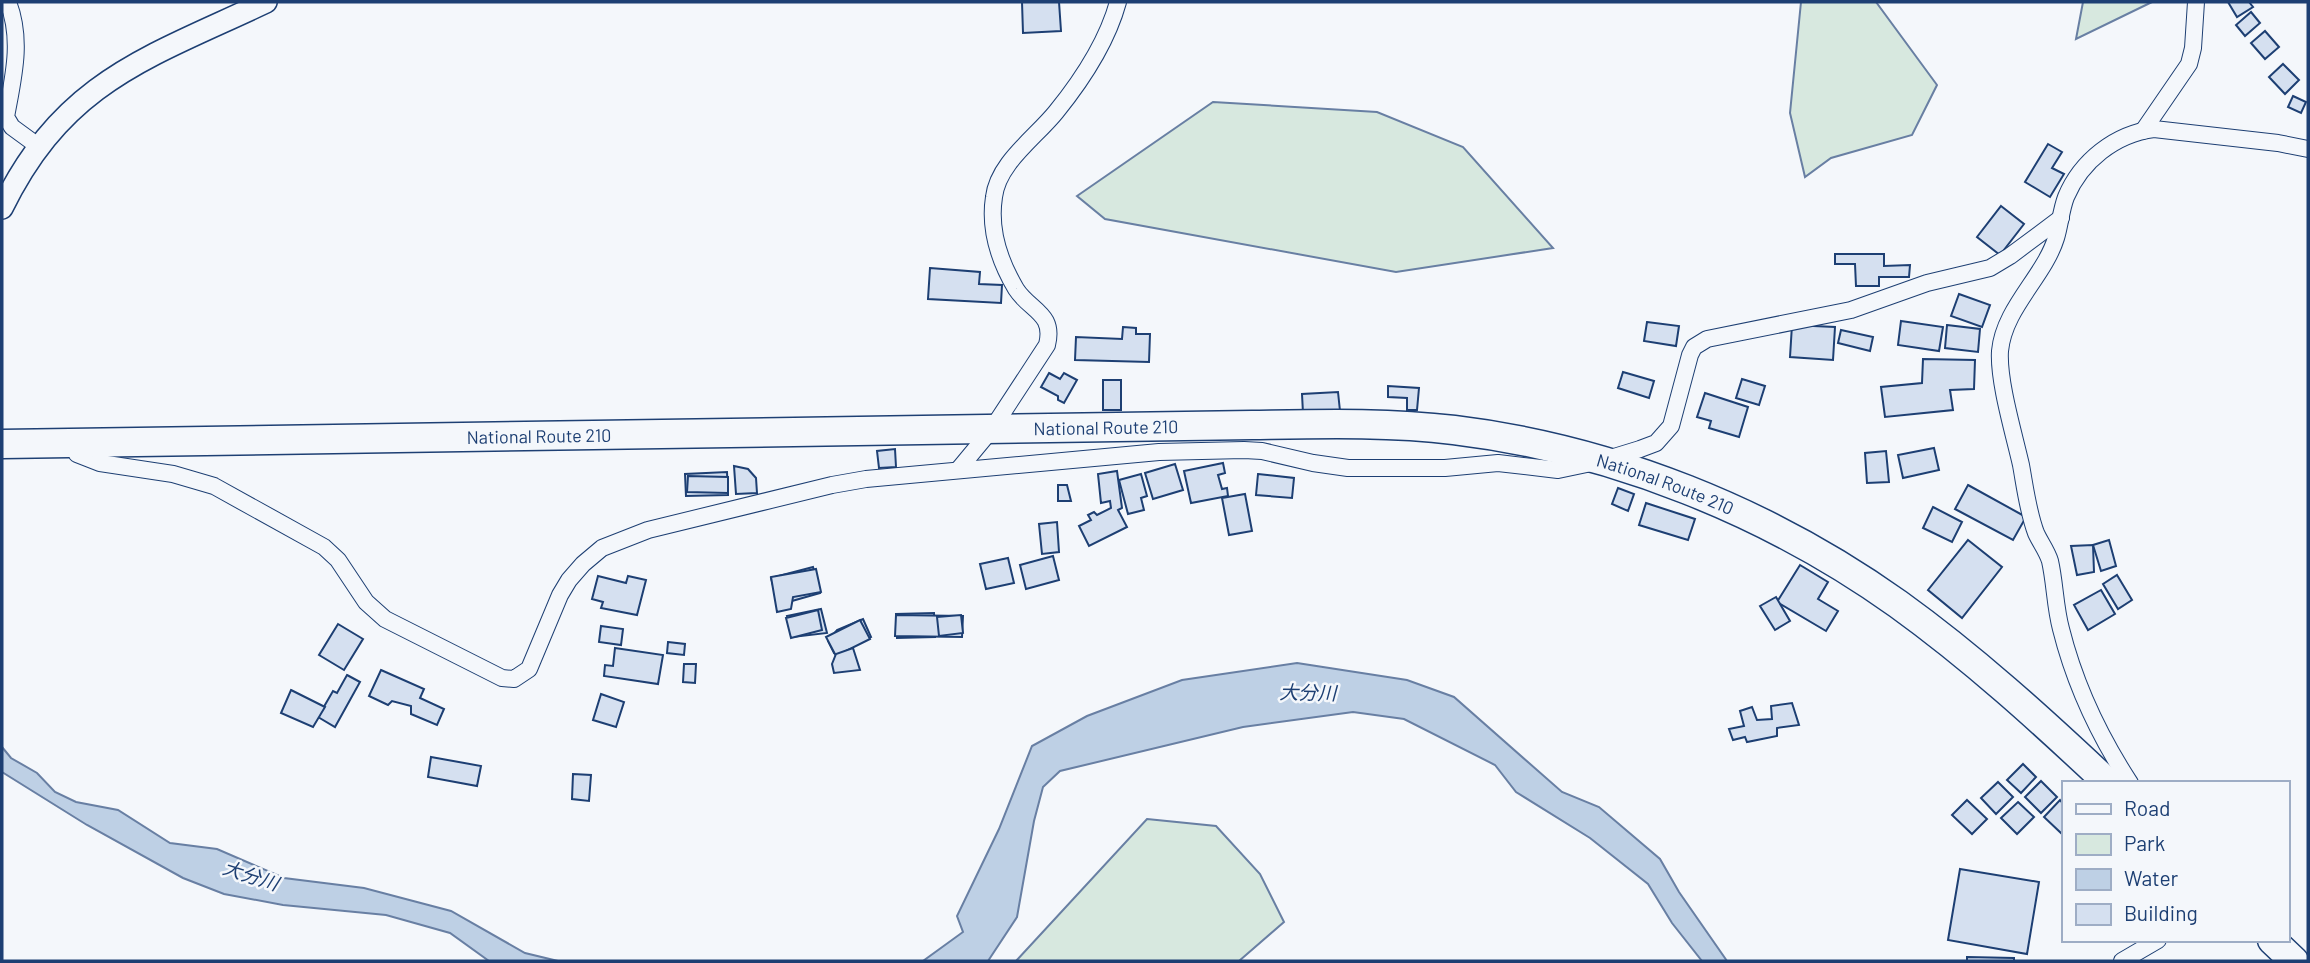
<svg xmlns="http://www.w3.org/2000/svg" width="2310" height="963" viewBox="0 0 2310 963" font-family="Barlow,'Noto Sans JP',sans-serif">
  <rect width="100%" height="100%" fill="#f4f7fb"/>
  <!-- green -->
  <g fill="#d7e8df" stroke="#687fa3" stroke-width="2">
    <polygon points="1801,2 1876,2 1937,85 1912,135 1831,158 1805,177 1790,113"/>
    <polygon points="2083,2 2152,2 2076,39"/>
    <polygon points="1213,102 1377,112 1463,147 1553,248 1396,272 1105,219 1077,196"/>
    <polygon points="1147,819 1216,826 1260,874 1284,922 1239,961 1016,961"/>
  </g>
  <!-- water -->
  <g fill="#bed0e5" stroke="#687fa3" stroke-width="2">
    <polygon points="1297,663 1407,680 1454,697 1562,792 1599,807 1660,859 1679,892 1727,961 1702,961 1672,923 1648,884 1590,838 1516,792 1495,765 1404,719 1353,712 1243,727 1060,771 1043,787 1034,821 1017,917 988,961 923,961 963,932 957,916 999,829 1032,746 1087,716 1182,680"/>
    <polygon points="2,747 11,758 37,773 55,792 76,802 118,810 170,843 217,849 284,878 364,888 451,911 525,953 558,961 489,961 450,933 386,915 283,905 224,894 183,878 87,825 2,772"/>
  </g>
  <!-- building -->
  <g fill="#d5e0f0" stroke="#1d3f73" stroke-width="2">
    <polygon points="1022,2 1059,2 1061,31 1023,33"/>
    <polygon points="2228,2 2249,2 2253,7 2237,17"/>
    <polygon points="2251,12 2260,23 2245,36 2236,25"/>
    <polygon points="2265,31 2279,47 2265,59 2251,43"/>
    <polygon points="2283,64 2299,80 2285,94 2269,77"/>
    <polygon points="2293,96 2306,102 2301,113 2288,107"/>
    <polygon points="2048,144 2062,152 2052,168 2064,174 2050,197 2025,182"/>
    <polygon points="2001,206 2024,224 2000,255 1977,237"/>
    <polygon points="1835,254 1884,254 1884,266 1910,265 1909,277 1879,277 1879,286 1856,286 1855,264 1835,264"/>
    <polygon points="930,268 980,272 979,284 1002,285 1001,303 928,299"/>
    <polygon points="1959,294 1990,305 1982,327 1951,316"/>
    <polygon points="1901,321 1943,327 1939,351 1898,345"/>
    <polygon points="1647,322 1679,326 1676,346 1644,341"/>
    <polygon points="1792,325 1835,327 1833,360 1790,357"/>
    <polygon points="1947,325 1980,329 1978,352 1945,348"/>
    <polygon points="1123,327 1136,328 1136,334 1150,334 1149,362 1075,360 1076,337 1122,339"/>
    <polygon points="1841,330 1873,337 1870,351 1838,343"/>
    <polygon points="1923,359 1975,360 1974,389 1950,390 1953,410 1885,417 1881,387 1922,383"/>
    <polygon points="1623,372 1654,381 1649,398 1618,388"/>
    <polygon points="1049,373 1060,379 1064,373 1077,380 1064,403 1058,400 1058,396 1041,387"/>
    <polygon points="1742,379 1765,386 1759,405 1736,398"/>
    <rect x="1103" y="380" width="18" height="30"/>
    <polygon points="1388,386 1419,388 1417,410 1407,410 1407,398 1388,397"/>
    <polygon points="1338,392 1340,411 1303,413 1302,394"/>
    <polygon points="1705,393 1748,407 1739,437 1709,428 1711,421 1697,417"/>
    <polygon points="1934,448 1939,470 1903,478 1898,455"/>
    <polygon points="895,449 896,467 879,468 877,451"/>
    <polygon points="1886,451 1889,482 1867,483 1865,453"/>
    <polygon points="1223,463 1225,473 1218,475 1222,489 1227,488 1228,496 1191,503 1184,471"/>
    <polygon points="1175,464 1183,490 1153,499 1145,473"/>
    <polygon points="734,466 748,469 756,478 757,493 736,494"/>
    <polygon points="1117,471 1122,508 1118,510 1127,527 1089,546 1079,526 1091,520 1088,515 1094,512 1097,515 1111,508 1110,501 1101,503 1098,474"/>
    <polygon points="727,472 728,495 686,496 685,474"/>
    <polygon points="1141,474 1147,496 1141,498 1144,510 1128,514 1119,480"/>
    <polygon points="1258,474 1294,478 1292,498 1256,495"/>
    <polygon points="688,476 728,477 728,493 687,492"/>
    <polygon points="1058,485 1067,485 1071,501 1058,501"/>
    <polygon points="1968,485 2026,517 2013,540 1955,509"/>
    <polygon points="1618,488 1634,494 1628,511 1612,504"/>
    <polygon points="1245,494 1252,531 1229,535 1222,498"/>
    <polygon points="1646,503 1695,519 1688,540 1639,525"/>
    <polygon points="1933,507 1962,522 1952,542 1923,528"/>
    <polygon points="1057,522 1059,552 1042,554 1039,524"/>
    <polygon points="1968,540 2002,567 1962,618 1928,590"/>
    <polygon points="2109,540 2116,566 2101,571 2093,545"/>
    <polygon points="2093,545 2094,572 2077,575 2071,546"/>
    <polygon points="1053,556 1059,580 1026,589 1020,565"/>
    <polygon points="1008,558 1014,583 986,589 980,564"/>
    <polygon points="1800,565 1828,582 1818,599 1838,611 1826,631 1777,602"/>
    <polygon points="813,567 820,593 778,605 771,578"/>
    <polygon points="816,569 821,592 793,597 791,609 777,612 771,577"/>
    <polygon points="2117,575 2132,600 2118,609 2103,584"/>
    <polygon points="598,576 626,583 628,576 646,580 637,615 601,608 603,602 592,599"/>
    <polygon points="2101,590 2115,614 2088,630 2074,605"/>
    <polygon points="1776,597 1790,621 1775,630 1760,606"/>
    <polygon points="821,609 827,633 793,637 787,616"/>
    <polygon points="818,610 822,630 791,638 786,618"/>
    <polygon points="934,613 935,637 897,638 896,614"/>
    <polygon points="896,615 963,616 962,637 895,636"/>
    <polygon points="961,615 963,633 939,636 937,617"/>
    <polygon points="863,619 871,637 834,653 828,641 837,630"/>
    <polygon points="860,620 870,639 836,656 826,637"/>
    <polygon points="338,624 363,639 344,670 319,655"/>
    <polygon points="601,626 623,629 621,645 599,642"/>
    <polygon points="668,642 685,644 684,655 667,653"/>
    <polygon points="615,648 663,655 658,684 604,676 605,665 613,666"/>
    <polygon points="853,648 860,670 834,673 832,664 836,654"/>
    <polygon points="684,664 696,664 695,683 683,682"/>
    <polygon points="381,670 424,689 420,698 444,709 437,725 411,714 411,706 392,701 388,705 369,696"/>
    <polygon points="347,675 360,682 335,727 318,717 333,691 337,693"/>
    <polygon points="291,690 325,707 313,727 281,713"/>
    <polygon points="601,694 624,702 616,727 593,720"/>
    <polygon points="1792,703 1799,725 1777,728 1777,736 1747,742 1745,737 1733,740 1729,729 1744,726 1740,711 1752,707 1757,720 1772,719 1771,706"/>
    <polygon points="431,757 481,766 477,786 428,777"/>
    <polygon points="2023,764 2036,777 2021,793 2007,780"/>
    <polygon points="573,774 591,775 589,801 572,799"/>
    <polygon points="2041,781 2057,797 2041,813 2025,797"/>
    <polygon points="1998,782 2013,797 1996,814 1981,798"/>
    <polygon points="1967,800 1987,819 1972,834 1952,815"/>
    <polygon points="2060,800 2063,804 2063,831 2061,833 2044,817"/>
    <polygon points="2018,802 2034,817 2017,834 2001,818"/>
    <polygon points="1960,869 2039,882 2027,954 1948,940"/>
    <polygon points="1967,957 2014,958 2014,961 1967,961"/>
  </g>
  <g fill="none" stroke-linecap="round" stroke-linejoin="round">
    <!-- street casing -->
    <g stroke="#1d3f73" stroke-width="18">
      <g id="street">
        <path d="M 8,2 C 23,41 13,78 6,117 L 12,127 L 38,146"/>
        <polyline points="2143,131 2189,64 2193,48 2196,2"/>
        <polyline points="75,443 77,454 100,463 173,474 214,486 324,547 338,560 366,602 385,619 502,678 514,679 529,669 560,595 569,580 583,564 602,548 648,530 832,485 866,479 1159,452 1244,450 1262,451 1313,463 1348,468 1445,468 1498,463 1558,470 1601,461 1640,449 1656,443 1671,426 1690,355 1694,347 1707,339 1851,310 1927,283 1990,268 2010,256 2061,218"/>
        <path d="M 958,470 L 992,429 L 1047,345 C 1055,313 1030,311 1016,289 C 1000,262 989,229 994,197 C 998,163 1035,138 1056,112 C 1082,80 1107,42 1118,2"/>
        <path d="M 2130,783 C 2098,734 2075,685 2061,629 C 2055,607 2055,583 2050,561 C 2047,551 2040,542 2036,533 C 2028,512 2025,487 2021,465 C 2014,434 1998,381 2000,351 C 2004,308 2044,277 2056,238 C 2060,225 2061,210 2066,197 C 2081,161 2115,134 2154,129 L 2278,143 L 2308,149"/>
        <polyline points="2122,961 2158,940"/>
      </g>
    </g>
    <!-- secondary casing -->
    <g stroke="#1d3f73" stroke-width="24">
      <path id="secondary" d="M 2,208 C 64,81 147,58 266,2"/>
    </g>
    <!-- highway casing -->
    <g stroke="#1d3f73" stroke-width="31">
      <g id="highway">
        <path id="s1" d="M 2,444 L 1252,425 C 1319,424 1387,422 1454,430 C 1612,449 1769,512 1898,604 C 1973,658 2041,720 2108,783"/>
        <polyline points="2272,940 2294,961"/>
      </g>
    </g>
    <!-- street -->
    <use href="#street" stroke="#f4f7fb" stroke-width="16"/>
    <!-- secondary -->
    <use href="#secondary" stroke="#f4f7fb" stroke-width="21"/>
    <!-- highway -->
    <use href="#highway" stroke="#f4f7fb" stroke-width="28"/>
  </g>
  <g text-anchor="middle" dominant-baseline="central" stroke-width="5" stroke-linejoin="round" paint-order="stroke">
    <!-- street labels -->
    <g font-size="18" fill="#1d3f73" stroke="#f4f7fb">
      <text stroke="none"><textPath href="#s1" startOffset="1104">National Route 210</textPath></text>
      <text stroke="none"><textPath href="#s1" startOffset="537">National Route 210</textPath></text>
      <text stroke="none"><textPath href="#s1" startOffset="1671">National Route 210</textPath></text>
    </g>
    <!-- water labels -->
    <g font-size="19" font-style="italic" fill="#1d3f73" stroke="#f4f7fb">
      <text transform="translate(1308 692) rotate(1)">大分川</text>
      <text transform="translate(251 875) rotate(18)">大分川</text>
    </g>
  </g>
  <!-- border -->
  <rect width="2310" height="963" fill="none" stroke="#1d3f73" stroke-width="7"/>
  <!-- legend -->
  <rect x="2062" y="781" width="228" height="161" fill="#f4f7fb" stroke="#9eadc5" stroke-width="2"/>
  <rect x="2076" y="804" width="35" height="10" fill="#f4f7fb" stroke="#9eadc5" stroke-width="2"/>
  <text x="2124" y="816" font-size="21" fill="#1d3f73">Road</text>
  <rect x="2076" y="834" width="35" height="21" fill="#d7e8df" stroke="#9eadc5" stroke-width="2"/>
  <text x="2124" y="851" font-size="21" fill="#1d3f73">Park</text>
  <rect x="2076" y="869" width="35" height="21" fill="#bed0e5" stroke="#9eadc5" stroke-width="2"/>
  <text x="2124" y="886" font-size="21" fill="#1d3f73">Water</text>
  <rect x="2076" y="904" width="35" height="21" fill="#d5e0f0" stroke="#9eadc5" stroke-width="2"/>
  <text x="2124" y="921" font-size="21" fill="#1d3f73">Building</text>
</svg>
